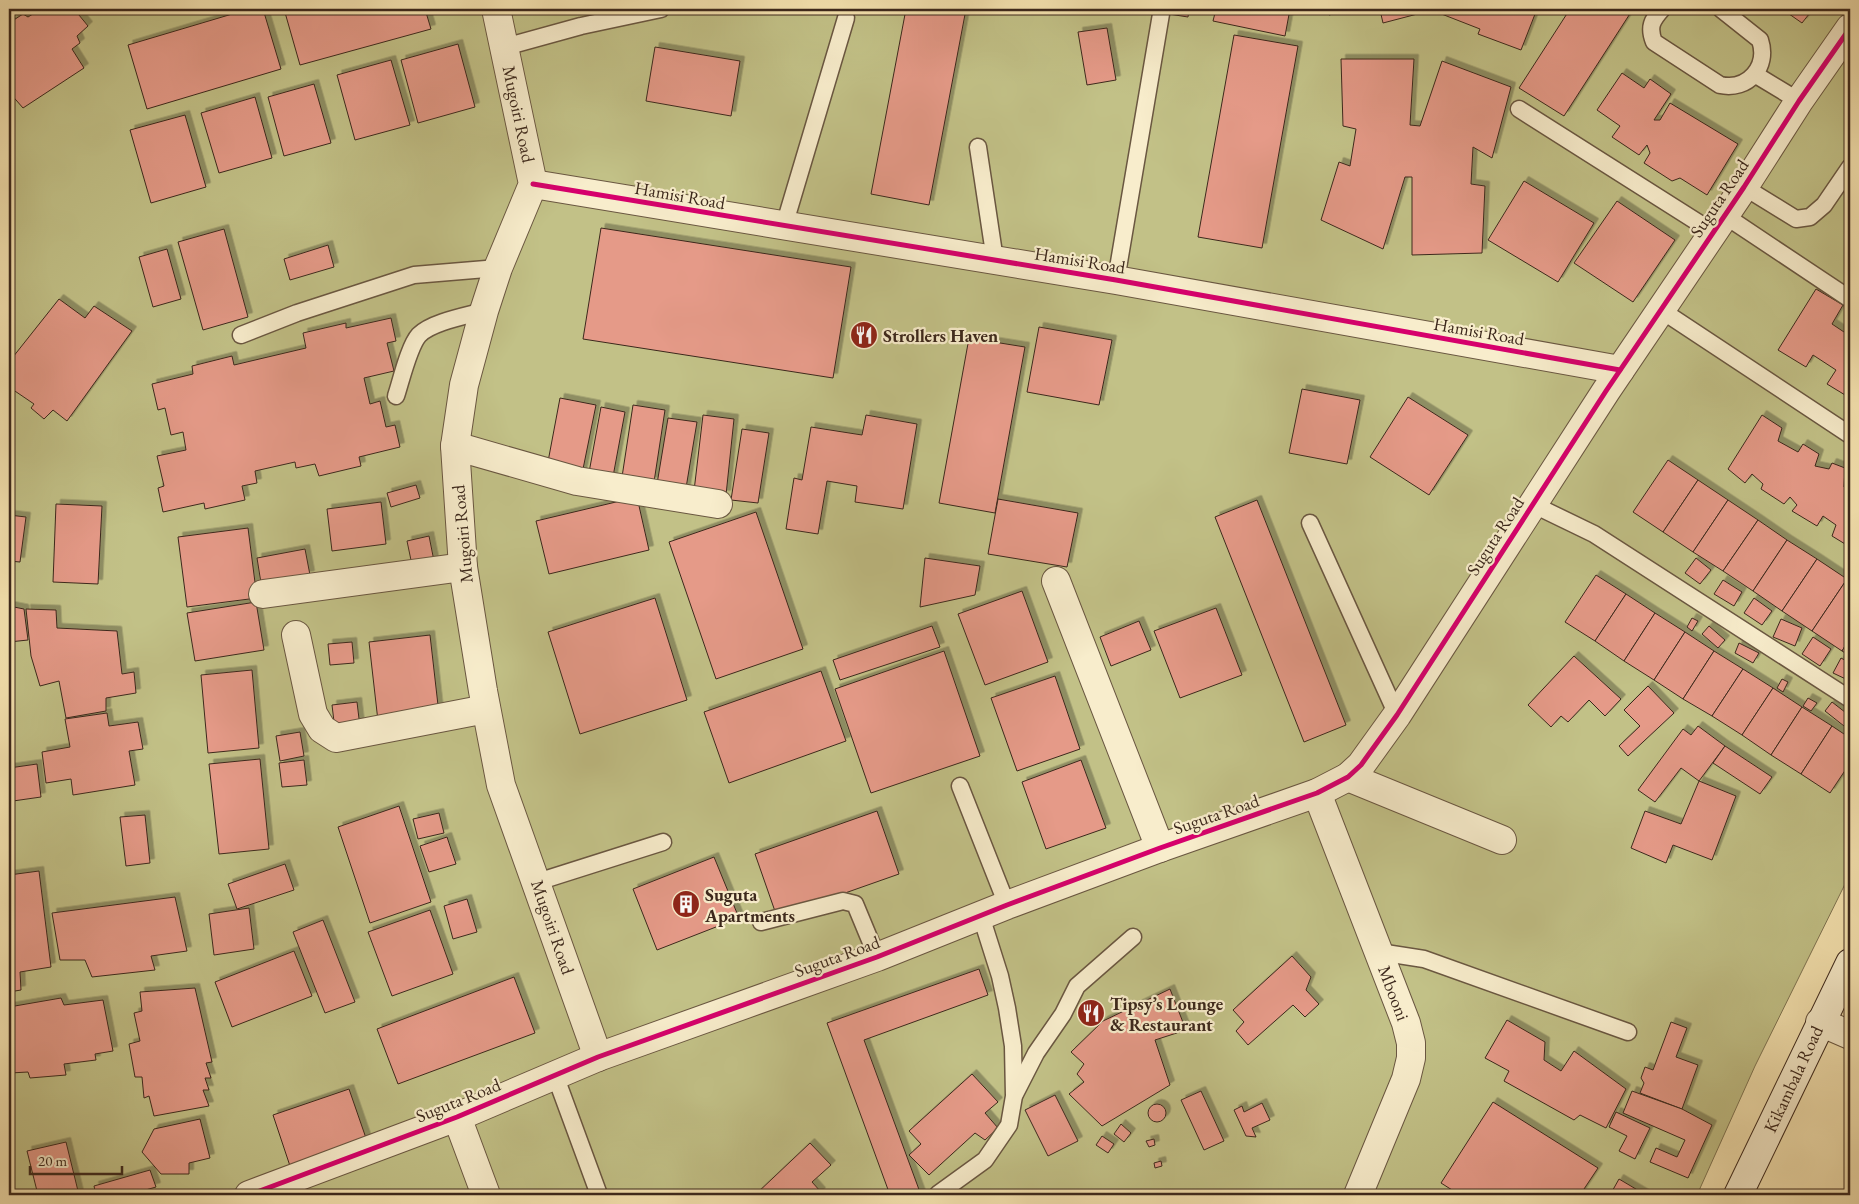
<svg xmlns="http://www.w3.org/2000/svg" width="1859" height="1204" viewBox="0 0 1859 1204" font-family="'EB Garamond',serif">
  <defs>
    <filter id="shadow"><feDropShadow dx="4.5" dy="-4.5" stdDeviation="0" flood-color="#0004"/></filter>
  </defs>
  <rect width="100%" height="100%" fill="#f5e3b0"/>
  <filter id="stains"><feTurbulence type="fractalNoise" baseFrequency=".004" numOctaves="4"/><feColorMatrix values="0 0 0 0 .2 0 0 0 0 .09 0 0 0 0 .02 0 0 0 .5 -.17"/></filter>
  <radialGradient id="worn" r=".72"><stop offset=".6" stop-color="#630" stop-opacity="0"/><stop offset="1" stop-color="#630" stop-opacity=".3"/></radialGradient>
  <!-- green -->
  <polygon fill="#c2c187" stroke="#7f7452" points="9,9 1850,9 1850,874 1755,1066 1697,1195 9,1195"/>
  <!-- building -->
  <g fill="#e59a88" stroke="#3c281c" filter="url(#shadow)">
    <polygon points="41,9 74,9 88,26 77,36 80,43 72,49 84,68 23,108 9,92 9,23 23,14 28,17"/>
    <polygon points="249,9 263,9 281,69 147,109 128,45"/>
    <polygon points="284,9 425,9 431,29 300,65"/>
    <polygon points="906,9 966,9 929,205 871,194"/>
    <polygon points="1137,9 1189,9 1188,17"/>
    <polygon points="1216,9 1290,9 1285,36 1213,21"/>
    <polygon points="1327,9 1345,9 1345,11 1329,15"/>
    <polygon points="1383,9 1424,9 1425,12 1383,23 1380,10"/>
    <polygon points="1440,9 1537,9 1521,50 1478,34 1480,29 1439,13"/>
    <polygon points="1570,9 1633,9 1564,116 1519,88"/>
    <polygon points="1782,9 1813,9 1802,23"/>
    <polygon points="1107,28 1116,80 1087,85 1078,32"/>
    <polygon points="1234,35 1298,46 1262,248 1198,237"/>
    <polygon points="458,44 475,107 418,123 401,60"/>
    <polygon points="655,47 740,61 731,116 646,101"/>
    <polygon points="1341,59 1414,59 1410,125 1420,126 1442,61 1511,87 1492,158 1473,147 1471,184 1485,186 1482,253 1412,255 1412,177 1405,177 1383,249 1321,220 1339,162 1350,166 1356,129 1343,126"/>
    <polygon points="391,60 410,125 355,140 337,75"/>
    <polygon points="1622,73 1644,88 1650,79 1671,94 1654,120 1660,120 1670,103 1738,144 1707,195 1680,178 1672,181 1644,163 1650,153 1647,145 1639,155 1612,137 1620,126 1597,110"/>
    <polygon points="314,84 331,143 284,156 268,97"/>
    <polygon points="255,97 272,158 219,173 201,113"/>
    <polygon points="185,115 206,187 151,203 130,130"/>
    <polygon points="1524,181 1594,223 1558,282 1488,240"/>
    <polygon points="1617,201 1675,240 1633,302 1574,263"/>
    <polygon points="601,228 851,267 833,378 583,339"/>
    <polygon points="224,229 248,317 203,330 178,242"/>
    <polygon points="328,245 334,267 290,280 284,259"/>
    <polygon points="167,249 181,299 153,307 139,257"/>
    <polygon points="1816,289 1843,305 1832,324 1847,334 1850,328 1850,398 1827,384 1836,370 1813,355 1806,367 1778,350"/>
    <polygon points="59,299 85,318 94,306 132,331 67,421 53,410 44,419 31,408 34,404 9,387 9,362"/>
    <polygon points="391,318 396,341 387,343 394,371 364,378 370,404 380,401 386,427 395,425 400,447 359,457 361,466 319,476 315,464 296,468 295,462 255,471 257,483 242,486 245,500 205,509 204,503 163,512 158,488 164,486 157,456 186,450 183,432 171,435 165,408 158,410 152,384 193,374 192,366 232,356 234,365 306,348 303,333 346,323 346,328"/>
    <polygon points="1039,327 1112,340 1099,405 1027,392"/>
    <polygon points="969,338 1025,347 995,513 939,503"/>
    <polygon points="1302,389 1360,400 1347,464 1289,453"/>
    <polygon points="1408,397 1468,435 1429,495 1370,457"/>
    <polygon points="560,398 596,405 582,474 547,467"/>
    <polygon points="633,405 665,410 654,482 622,477"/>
    <polygon points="601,407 625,412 612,482 588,478"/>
    <polygon points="703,415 734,419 726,495 694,491"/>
    <polygon points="866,415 917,424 903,509 855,502 857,486 827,481 818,534 786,529 794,478 802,480 811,427 862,435"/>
    <polygon points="1762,415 1782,428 1778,441 1798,452 1803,444 1819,454 1815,466 1829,469 1832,463 1845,468 1844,487 1850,489 1850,547 1832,536 1836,525 1823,516 1817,526 1792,511 1797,505 1790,497 1784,504 1761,489 1763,484 1752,474 1745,483 1728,469"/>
    <polygon points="668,418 697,422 685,494 656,490"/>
    <polygon points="742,429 769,433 758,503 731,500"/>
    <polygon points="1668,460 1698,480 1663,532 1633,512"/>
    <polygon points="1698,480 1728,500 1693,552 1663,532"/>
    <polygon points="416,485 420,498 391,507 387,493"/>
    <polygon points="637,497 649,550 549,574 536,521"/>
    <polygon points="998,499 1078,513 1067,567 988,554"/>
    <polygon points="1257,500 1346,725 1304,742 1215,517"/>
    <polygon points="1728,500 1758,520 1723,571 1693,552"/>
    <polygon points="381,502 386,544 332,551 327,509"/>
    <polygon points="56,504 102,506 98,584 53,582"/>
    <polygon points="756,512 803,649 716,679 669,542"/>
    <polygon points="9,515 26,517 20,562 9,561"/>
    <polygon points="1758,520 1787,540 1753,591 1723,571"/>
    <polygon points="248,528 257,598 187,607 178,537"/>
    <polygon points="429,536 434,561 412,565 407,541"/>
    <polygon points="1787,540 1817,559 1782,611 1753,591"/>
    <polygon points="305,549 310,575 261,583 257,558"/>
    <polygon points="925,558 980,566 975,595 920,607"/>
    <polygon points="1696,558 1711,570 1700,584 1685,573"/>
    <polygon points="1817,559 1847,579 1812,631 1782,611"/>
    <polygon points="1596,575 1626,594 1595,641 1565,622"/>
    <polygon points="1847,579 1850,581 1850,638 1842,651 1812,631"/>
    <polygon points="1723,580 1742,592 1734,606 1714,594"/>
    <polygon points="1022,591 1048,662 985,685 958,614"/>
    <polygon points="1626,594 1655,613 1624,661 1595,641"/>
    <polygon points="655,598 687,700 580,734 548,632"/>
    <polygon points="1754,598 1772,611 1762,625 1744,613"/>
    <polygon points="256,602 264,650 195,661 187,613"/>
    <polygon points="9,606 24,609 28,640 9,642"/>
    <polygon points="1216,608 1242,675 1180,698 1154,631"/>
    <polygon points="26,609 56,610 57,628 117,631 122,674 134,672 136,693 106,698 106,711 66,718 59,681 40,686 31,656"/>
    <polygon points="1655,613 1685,632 1654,680 1624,661"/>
    <polygon points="1692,618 1698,621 1692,631 1687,627"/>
    <polygon points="1781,619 1802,628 1795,646 1773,637"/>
    <polygon points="1139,621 1151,650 1111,666 1100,637"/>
    <polygon points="932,626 940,647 840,680 833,660"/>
    <polygon points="1709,626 1725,640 1718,648 1702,634"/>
    <polygon points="1685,632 1714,651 1683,699 1654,680"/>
    <polygon points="430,635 439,714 378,721 369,642"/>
    <polygon points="1813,637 1831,649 1820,666 1802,654"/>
    <polygon points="1850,638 1850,656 1842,651"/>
    <polygon points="352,642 354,663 330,665 328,644"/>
    <polygon points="1739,643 1759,653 1753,663 1735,653"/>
    <polygon points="944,651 980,756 871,793 835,689"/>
    <polygon points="1714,651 1743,669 1712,716 1683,699"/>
    <polygon points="1574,656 1621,699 1605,716 1589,700 1568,722 1561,716 1551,727 1528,705"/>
    <polygon points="1841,658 1850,663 1850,681 1833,673"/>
    <polygon points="1743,669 1773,688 1742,735 1712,716"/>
    <polygon points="252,670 259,748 208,753 201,675"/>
    <polygon points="821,671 846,741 729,783 704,712"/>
    <polygon points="1055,676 1080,749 1017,771 991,698"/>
    <polygon points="1782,679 1788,682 1783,692 1777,688"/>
    <polygon points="1648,686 1674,713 1628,756 1619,746 1640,726 1624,710"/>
    <polygon points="1773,688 1802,707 1771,755 1742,735"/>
    <polygon points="1808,698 1817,703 1811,711 1803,706"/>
    <polygon points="357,702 360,727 335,730 332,705"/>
    <polygon points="1832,702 1850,716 1844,726 1825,711"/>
    <polygon points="1802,707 1832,726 1801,774 1771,755"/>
    <polygon points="107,713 109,726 138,722 143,749 129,751 135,785 73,795 71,779 46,783 42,752 70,747 65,719"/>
    <polygon points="1698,726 1725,746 1699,781 1681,768 1655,802 1638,790 1683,729 1691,735"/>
    <polygon points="1832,726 1850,738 1850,763 1830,793 1801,774"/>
    <polygon points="300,732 304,756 280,761 276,736"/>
    <polygon points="1725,746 1772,777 1760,794 1713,763"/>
    <polygon points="260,759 269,849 219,854 209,764"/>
    <polygon points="304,760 307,785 282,787 279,763"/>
    <polygon points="1081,760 1106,828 1046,849 1022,782"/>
    <polygon points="37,764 41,797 13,801 9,768"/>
    <polygon points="1699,781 1736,796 1712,860 1673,845 1666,863 1631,848 1645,811 1681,824"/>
    <polygon points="399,806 431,902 370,923 338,827"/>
    <polygon points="877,811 899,874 777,917 755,854"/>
    <polygon points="439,813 444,833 418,839 413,819"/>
    <polygon points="145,815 150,863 126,866 120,817"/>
    <polygon points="447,837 456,864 429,872 420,846"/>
    <polygon points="714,857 739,918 657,950 633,889"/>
    <polygon points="285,864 294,890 237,909 228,884"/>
    <polygon points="39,871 51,967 20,972 21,990 9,992 9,875"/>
    <polygon points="175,897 187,951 151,956 155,970 92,977 85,960 60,960 52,913"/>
    <polygon points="467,899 477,932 453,939 444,906"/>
    <polygon points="249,908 254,949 214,955 209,914"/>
    <polygon points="430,910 453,974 392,996 368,932"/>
    <polygon points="323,920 355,1002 325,1013 293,932"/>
    <polygon points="294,951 312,996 232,1027 215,982"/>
    <polygon points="1292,956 1311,977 1306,990 1319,1004 1305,1017 1293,1005 1248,1045 1236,1031 1244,1022 1233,1010"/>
    <polygon points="979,969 988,995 864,1040 921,1195 890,1195 827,1023"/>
    <polygon points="514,977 535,1033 398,1084 377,1029"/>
    <polygon points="195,988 212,1062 206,1063 211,1078 205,1078 209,1090 203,1090 209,1106 154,1116 149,1096 144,1098 142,1077 135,1077 129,1044 140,1041 134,1013 142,1011 140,992"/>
    <polygon points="1170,989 1186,1030 1155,1040 1170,1085 1102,1126 1069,1094 1084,1082 1077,1074 1084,1064 1071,1052 1103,1021"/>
    <polygon points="61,998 64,1005 103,1000 113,1051 95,1054 96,1060 64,1064 66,1075 30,1078 28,1072 10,1073 9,1007"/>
    <polygon points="1507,1020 1545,1042 1544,1060 1561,1071 1574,1051 1626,1089 1606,1128 1580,1115 1574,1120 1504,1081 1509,1071 1485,1058"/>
    <polygon points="1671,1022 1687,1028 1676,1057 1698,1065 1682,1109 1640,1093 1644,1083 1641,1078 1645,1067 1653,1070"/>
    <polygon points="972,1074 998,1102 985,1113 998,1128 985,1140 975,1133 929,1175 909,1155 921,1144 909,1131"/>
    <polygon points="349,1089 367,1141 290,1166 273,1115"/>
    <polygon points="1201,1091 1224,1141 1204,1150 1181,1100"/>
    <polygon points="1632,1091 1682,1109 1712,1125 1688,1178 1650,1162 1656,1148 1677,1157 1685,1140 1623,1113"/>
    <polygon points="1055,1095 1078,1141 1048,1156 1025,1110"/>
    <polygon points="1493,1102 1598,1168 1580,1195 1460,1195 1441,1183"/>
    <polygon points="1262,1103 1270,1120 1252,1128 1256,1137 1246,1136 1234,1110 1242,1106 1244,1112"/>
    <circle cx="1157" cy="1113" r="9"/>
    <polygon points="1616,1112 1650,1128 1635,1159 1619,1151 1627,1136 1609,1127"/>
    <polygon points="200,1119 210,1158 189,1163 189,1174 161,1174 142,1152 154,1129"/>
    <polygon points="1121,1124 1131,1133 1124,1142 1114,1134"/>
    <polygon points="1102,1136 1114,1144 1108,1153 1096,1145"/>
    <polygon points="1154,1139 1155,1145 1149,1147 1146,1141"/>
    <polygon points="66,1142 79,1195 38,1195 27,1151"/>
    <polygon points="810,1143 831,1165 812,1182 821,1192 818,1195 755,1195"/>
    <polygon points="1161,1161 1162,1166 1155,1168 1154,1163"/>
    <polygon points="150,1170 156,1187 128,1195 96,1195 94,1186"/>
    <polygon points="1619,1179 1646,1195 1610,1195"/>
  </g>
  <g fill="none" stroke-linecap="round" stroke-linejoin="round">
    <!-- lane casing -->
    <g stroke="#6a5741" stroke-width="19">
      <g id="lane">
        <path d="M 1662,9 C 1652,20 1648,27 1654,42 L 1720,85 C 1748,91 1769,67 1760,40 L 1721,9"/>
        <polyline points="505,47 581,26 661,9"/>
        <polyline points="1756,75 1799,101"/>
        <polyline points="1519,109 1713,232"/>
        <polyline points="978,147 995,260"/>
        <polyline points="1744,187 1796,219 1810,217 1824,205 1850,167"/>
        <polyline points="1724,215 1850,299"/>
        <polyline points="784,226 846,18"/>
        <polyline points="1116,280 1161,14"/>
        <polyline points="1661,310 1850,435"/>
        <polyline points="241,335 297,313 414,275 498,268"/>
        <path d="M 396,396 C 401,381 409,346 419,335 C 432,322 466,316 484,311"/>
        <polyline points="1532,504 1594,534 1850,699"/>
        <polyline points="1310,523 1397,715"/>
        <polyline points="960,786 1007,905"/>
        <polyline points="537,882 663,842"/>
        <polyline points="761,922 843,901 855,904 877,957"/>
        <polyline points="1379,952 1424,959 1628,1032"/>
        <polyline points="555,1075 598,1192"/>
        <polyline points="1015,1094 1036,1053 1063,1014 1077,986 1133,937"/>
        <polyline points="938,1194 985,1160 1009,1125 1014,1096 1013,1046 1007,1008 1000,976 981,916"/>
      </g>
    </g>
    <!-- street casing -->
    <g stroke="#6a5741" stroke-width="30">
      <g id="street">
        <polyline points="496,9 533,184 498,268 484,311 464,385 455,446 463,567 483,691 501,785 598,1057"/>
        <polyline points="533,184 1116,280 1620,370"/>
        <polyline points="455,446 577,481 718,504"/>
        <polyline points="1056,581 1160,848"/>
        <polyline points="263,594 463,567"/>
        <polyline points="296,635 313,714 322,729 336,738 486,709"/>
        <polyline points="1348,777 1502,840"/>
        <polyline points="1317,793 1406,1023 1411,1043 1411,1058 1406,1079 1358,1195"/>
        <polyline points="1820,1022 1850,1035"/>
        <polyline points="457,1117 486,1195"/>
        <polyline points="249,1195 457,1117 598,1057 877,957 1007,905 1160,848 1317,793 1348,777 1361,765 1397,715 1606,391 1744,187 1799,101 1850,28"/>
      </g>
    </g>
    <!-- secondary casing -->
    <g stroke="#3c281c" stroke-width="30">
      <polyline id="secondary" points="1738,1195 1850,963"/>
    </g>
    <!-- lane -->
    <use href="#lane" stroke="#f8edcc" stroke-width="16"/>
    <!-- street -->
    <use href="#street" stroke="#f8edcc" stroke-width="28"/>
    <!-- secondary -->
    <use href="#secondary" stroke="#f8edcc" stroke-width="28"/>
    <!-- cycleway casing -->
    <g stroke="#f8edcc" stroke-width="8">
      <g id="cycleway">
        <polyline points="533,184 1116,280 1620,370"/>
        <polyline points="249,1195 457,1117 598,1057 877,957 1007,905 1160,848 1317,793 1348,777 1361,765 1397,715 1606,391 1744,187 1799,101 1850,28"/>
      </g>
    </g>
    <!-- cycleway -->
    <use href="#cycleway" stroke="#d6006c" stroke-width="5"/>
  </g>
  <!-- icons -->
  <defs>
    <g id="restaurant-disc" transform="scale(1.4375)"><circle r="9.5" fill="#8f2418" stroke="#f8edcc"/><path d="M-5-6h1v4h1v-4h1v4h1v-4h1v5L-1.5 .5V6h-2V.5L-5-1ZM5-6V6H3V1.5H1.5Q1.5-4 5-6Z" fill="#fff"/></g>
    <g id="building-disc" transform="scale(1.4375)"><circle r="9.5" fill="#8f2418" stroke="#f8edcc"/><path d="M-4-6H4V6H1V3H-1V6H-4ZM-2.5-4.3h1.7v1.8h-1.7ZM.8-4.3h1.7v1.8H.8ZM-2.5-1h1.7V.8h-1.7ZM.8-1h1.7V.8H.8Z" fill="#fff"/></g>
  </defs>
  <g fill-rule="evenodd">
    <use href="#restaurant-disc" x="864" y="335"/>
    <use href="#building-disc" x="686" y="904"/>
    <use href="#restaurant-disc" x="1091" y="1013"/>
  </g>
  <g text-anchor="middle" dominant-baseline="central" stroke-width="4.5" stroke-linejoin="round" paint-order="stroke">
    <!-- street labels -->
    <g font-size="18" fill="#3c281c" stroke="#f8edcc">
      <text transform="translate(519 114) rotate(78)">Mugoiri Road</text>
      <text transform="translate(680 195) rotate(10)">Hamisi Road</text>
      <text transform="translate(1719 198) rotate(-56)">Suguta Road</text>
      <text transform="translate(1080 260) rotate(9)">Hamisi Road</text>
      <text transform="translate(1479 331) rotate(10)">Hamisi Road</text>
      <text transform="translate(462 534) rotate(-95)">Mugoiri Road</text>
      <text transform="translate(1495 536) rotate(-57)">Suguta Road</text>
      <text transform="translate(1216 814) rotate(-19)">Suguta Road</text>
      <text transform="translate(553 927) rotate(71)">Mugoiri Road</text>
      <text transform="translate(837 956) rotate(-20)">Suguta Road</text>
      <text transform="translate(1394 993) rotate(69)">Mbooni</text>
      <text transform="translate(1793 1079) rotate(-65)">Kikambala Road</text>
      <text transform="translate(458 1100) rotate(-22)">Suguta Road</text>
    </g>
    <!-- poi labels -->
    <g font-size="18" font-weight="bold" fill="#3c281c" stroke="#f8edcc" text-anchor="start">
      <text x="883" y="335">Strollers Haven</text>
      <text x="705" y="894">Suguta<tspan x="705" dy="21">Apartments</tspan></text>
      <text x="1110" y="1003">Tipsy’s Lounge<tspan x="1110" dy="21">&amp; Restaurant</tspan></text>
    </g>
  </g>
  <!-- margin -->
  <rect width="1859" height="1204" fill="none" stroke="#f5e3b0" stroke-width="30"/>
  <rect x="10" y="10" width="1839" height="1184" fill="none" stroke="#3c281c" stroke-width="2.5"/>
  <rect x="15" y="15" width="1829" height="1174" fill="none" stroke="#3c281c"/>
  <!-- scale -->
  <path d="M30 1166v8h92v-8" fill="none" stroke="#3c281c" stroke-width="2.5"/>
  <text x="38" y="1166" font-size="15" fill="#3c281c" stroke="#f8edcc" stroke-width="4" paint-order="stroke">20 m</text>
  <rect width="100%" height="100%" filter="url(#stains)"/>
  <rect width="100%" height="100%" fill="url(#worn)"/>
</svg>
